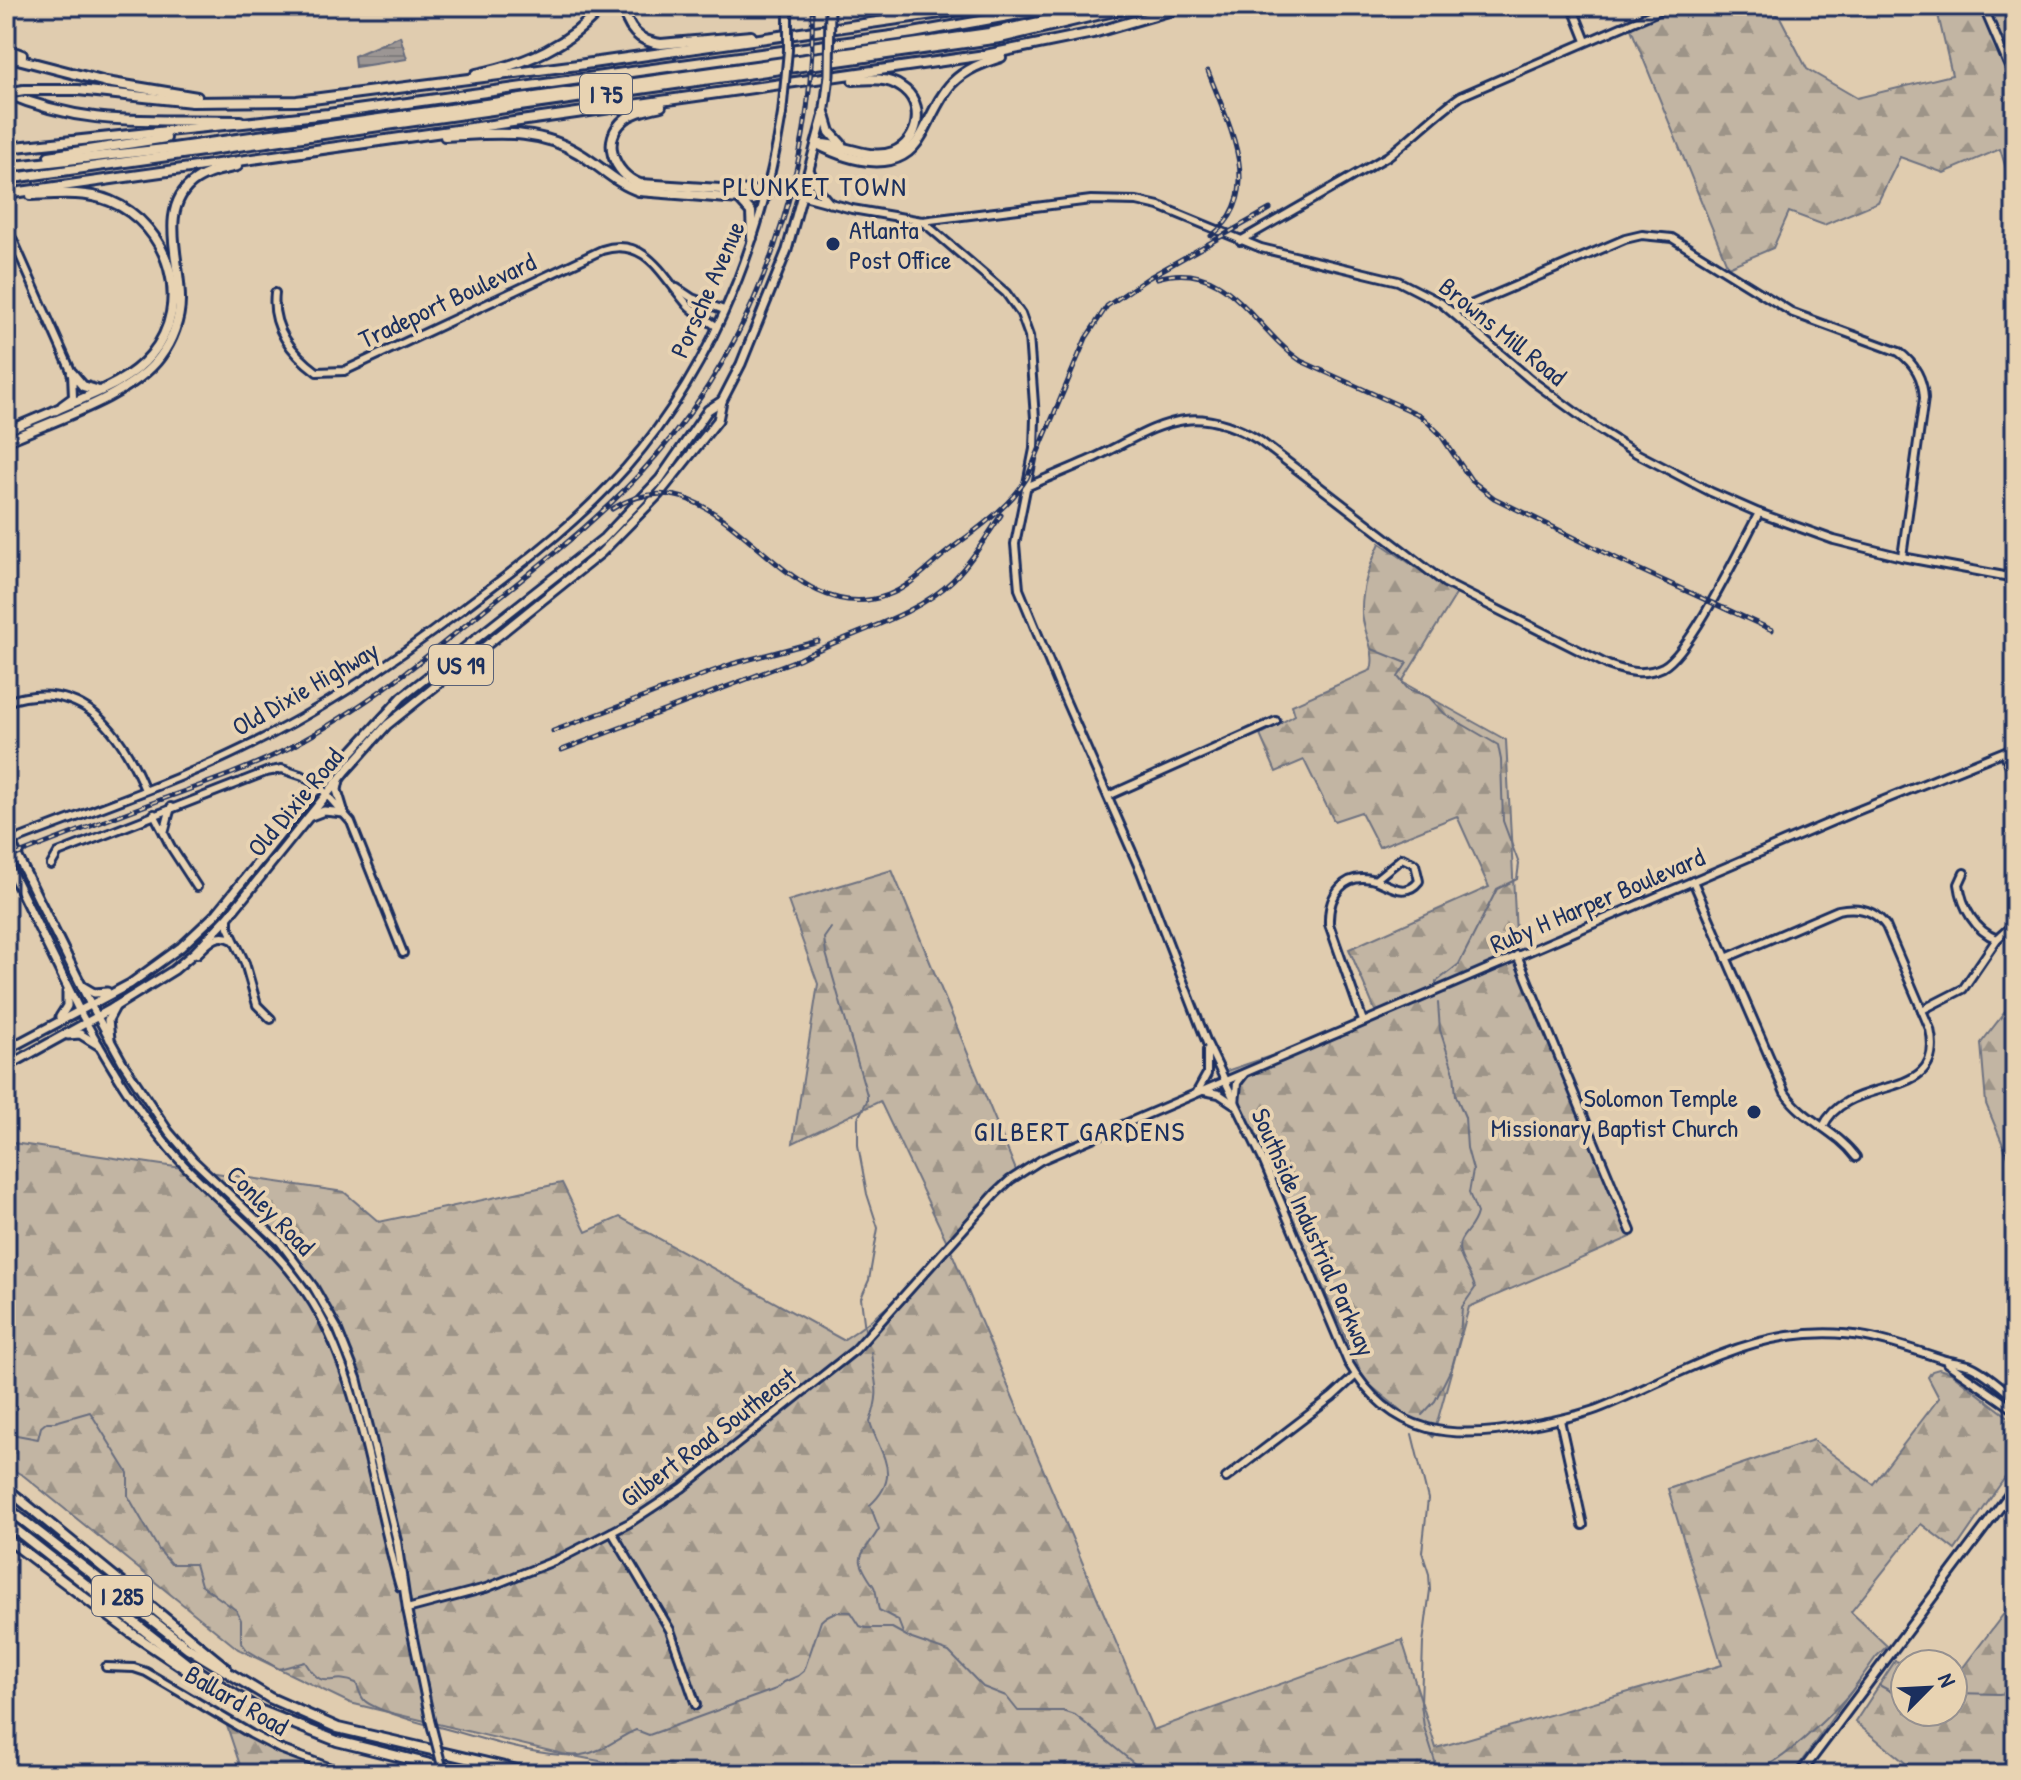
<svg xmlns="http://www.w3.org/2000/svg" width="2021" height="1780" viewBox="0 0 2021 1780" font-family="'Patrick Hand',sans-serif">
  <defs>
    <pattern id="forest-firs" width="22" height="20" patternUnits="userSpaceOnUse" patternTransform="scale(2)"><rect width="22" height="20" fill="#c2b5a3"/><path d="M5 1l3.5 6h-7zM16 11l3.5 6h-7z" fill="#9d9488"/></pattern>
    <pattern id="water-rules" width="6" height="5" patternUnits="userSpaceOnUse" patternTransform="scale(2)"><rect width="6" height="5" fill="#9c9694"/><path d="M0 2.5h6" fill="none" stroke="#7e7b7c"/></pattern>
  </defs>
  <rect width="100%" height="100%" fill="#e0ccaf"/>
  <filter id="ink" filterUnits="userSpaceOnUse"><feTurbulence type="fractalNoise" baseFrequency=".0125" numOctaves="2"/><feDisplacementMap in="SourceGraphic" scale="16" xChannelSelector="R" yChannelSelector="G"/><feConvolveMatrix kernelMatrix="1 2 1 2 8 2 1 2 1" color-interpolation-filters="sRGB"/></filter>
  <g filter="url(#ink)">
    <!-- forest -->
    <g fill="url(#forest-firs)" stroke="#6e7280" stroke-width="2">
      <polygon points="1693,6 1766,6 1781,19 1807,69 1857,98 1952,75 1936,6 2015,6 2015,198 2000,149 1944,173 1900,157 1878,202 1824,225 1789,212 1773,248 1728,267 1629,24"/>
      <path d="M 1380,543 L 1440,584 L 1457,593 L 1402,682 L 1506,740 L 1517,953 L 1631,1237 L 1469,1307 L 1433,1437 L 1365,1381 L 1226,1071 L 1319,1040 L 1377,1015 L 1349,949 L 1489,887 L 1457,816 L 1379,847 L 1361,812 L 1334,821 L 1304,760 L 1276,772 L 1260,735 L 1295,715 L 1292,705 L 1371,670 C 1377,652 1363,632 1362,613 C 1361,588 1370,565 1380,543 Z"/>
      <path d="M 892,870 L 1018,1175 L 949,1246 L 1153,1730 L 1402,1640 L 1436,1748 L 1722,1665 L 1668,1489 L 1813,1440 L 1873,1484 L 1939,1398 L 1928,1377 L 1932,1371 L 1939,1369 L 1951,1373 L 2015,1422 L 2015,1463 L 1955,1550 L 1921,1524 L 1851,1612 L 1887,1646 L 1876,1657 L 1796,1769 L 1783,1774 L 667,1774 L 563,1754 L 350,1703 L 238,1649 L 24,1476 L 6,1466 L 6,1142 L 344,1192 L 379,1222 L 562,1183 L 586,1232 L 620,1217 L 843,1340 C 884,1314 915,1281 949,1246 L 880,1101 L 793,1143 L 818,984 L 788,901 Z"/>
      <polygon points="2015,999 2015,1174 1986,1104 1981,1043"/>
      <polygon points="2015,1599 2015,1774 1919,1774 1855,1722 1895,1661 1907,1664 1905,1664 1905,1712 1953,1712 1953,1674 1958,1674"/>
      <polygon points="225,1720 248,1736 335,1774 243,1774"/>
    </g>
    <!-- water -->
    <polygon fill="url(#water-rules)" stroke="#686d7e" stroke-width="2" points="400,36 407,59 355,67 354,56"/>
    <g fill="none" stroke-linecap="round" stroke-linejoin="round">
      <!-- stream -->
      <g stroke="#686d7e" stroke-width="2">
        <polyline points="1372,649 1407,663 1398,677 1408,689 1429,697 1445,714 1498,745 1501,760 1503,821 1519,864 1517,879 1497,889 1459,964 1436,982 1436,985"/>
        <polyline points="831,928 824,938 826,953 867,1095 867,1101 858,1118 858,1145 867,1194 878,1228 869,1280 861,1298 865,1330"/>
        <path d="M 871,1352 C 874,1384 882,1388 870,1422 C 880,1455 903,1475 870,1505 L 879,1529 C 862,1558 851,1553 873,1585 C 878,1593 876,1601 879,1610 L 898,1620 L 903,1633"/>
        <path d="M 1422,1415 L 1435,1401 L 1452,1367 L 1460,1337 L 1462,1307 L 1475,1288 C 1473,1274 1453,1254 1461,1240 C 1466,1231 1474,1226 1477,1213 L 1469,1193 L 1473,1170 L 1467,1148 L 1465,1117 L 1456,1096 L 1454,1073 L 1440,1030 L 1438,1003"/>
        <path d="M 6,1433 L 38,1439 L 41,1427 L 47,1422 L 55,1422 L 90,1412 L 128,1473 L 128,1496 L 159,1550 L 171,1564 L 195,1564 L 201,1585 L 236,1610 L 241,1620 L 241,1642 L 247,1650 L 279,1669 L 305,1662 C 325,1695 330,1671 356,1683 C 359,1689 360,1697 365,1701 C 374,1709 416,1722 429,1725"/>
        <polyline points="1412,1434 1428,1499 1422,1552 1429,1574 1430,1590 1423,1643 1421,1704 1424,1727 1439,1774"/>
        <polyline points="1879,1685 1892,1692 1905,1694"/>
        <polyline points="1953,1693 1999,1694 2015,1692"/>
        <path d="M 435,1726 C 476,1736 540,1759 581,1755 C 604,1752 618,1737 636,1730 L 649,1735 L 776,1689 L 784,1682 L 798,1676 L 804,1671 L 821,1621 C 830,1612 838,1611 851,1612 L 860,1626 L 866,1628 L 892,1628 L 912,1639 L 949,1652 L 983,1687 L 1006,1696 L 1018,1711 L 1063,1711 L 1075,1715 L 1147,1774"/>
        <path d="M 1721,1774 C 1740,1755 1747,1772 1767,1765 C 1789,1757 1847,1700 1860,1680"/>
      </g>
      <!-- minor casing -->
      <g stroke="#1b2f5e" stroke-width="12">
        <g id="minor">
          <polyline points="1572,6 1586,41"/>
          <polyline points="1983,6 2015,81"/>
          <polyline points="804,196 852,209 922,221 1091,200 1137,201 1159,206 1261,248 1398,281 1441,303 1531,380 1598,429 1636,453 1711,492 1759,513 1834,540 1902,557 2015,578"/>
          <path d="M 922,221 L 1006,293 L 1021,314 L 1029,336 L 1035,418 L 1034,449 L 1015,544 L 1019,589 L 1060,688 L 1141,872 L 1207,1043 L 1263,1160 L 1348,1362 C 1392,1438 1455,1441 1532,1425 C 1556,1420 1580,1416 1602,1407 C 1663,1382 1722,1346 1788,1336 C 1849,1327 1886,1340 1942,1359 C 1951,1362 1962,1363 1971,1366 C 1987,1373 2002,1388 2015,1398"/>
          <polyline points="6,230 13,240 72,373 73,397 62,405"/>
          <path d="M 1240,241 L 1388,156 C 1413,137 1435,114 1461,96 L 1670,6"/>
          <polyline points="677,288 692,298 724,310"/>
          <path d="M 275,293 C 271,327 290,352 317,372 L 344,371 L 602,250 C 645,236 662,275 686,303 C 694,312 706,319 716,326"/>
          <path d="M 1454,312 L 1625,239 L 1642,235 L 1672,238 L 1793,313 L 1899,352 C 1915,364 1923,378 1924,398 L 1902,557"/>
          <path d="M 1026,487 C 1049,477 1072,468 1094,458 C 1158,427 1190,398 1260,441 L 1445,583 L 1608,665 C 1627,672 1644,676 1663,667 C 1691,652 1741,546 1759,513"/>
          <path d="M 6,702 C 80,677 120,728 145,790"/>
          <polyline points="2004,752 2015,777"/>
          <polyline points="1108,796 1276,721"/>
          <polyline points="154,814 171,847 197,887"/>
          <polyline points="164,833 171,807"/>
          <path d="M 18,839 C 93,810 170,784 242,749 C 321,711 392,663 461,610 C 513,571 564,533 609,486 C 704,388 762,247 782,114"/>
          <path d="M 1402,858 L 1415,864 L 1419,881 C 1406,898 1391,886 1375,880 Z"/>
          <polyline points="51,865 58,853 266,772 282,769 303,776 320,787 351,822 403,953"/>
          <path d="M 1964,873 L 1959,884 C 1962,907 1975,931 1997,939"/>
          <path d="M 1693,881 L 1785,1093 C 1804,1121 1836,1130 1856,1157"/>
          <polyline points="228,917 228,927 245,963 257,1005 271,1019"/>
          <path d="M 197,954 C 208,944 217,931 233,940"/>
          <polyline points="1517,955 1631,1231"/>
          <path d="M 1726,958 L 1838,910 C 1857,906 1874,909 1886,926 L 1930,1029 C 1947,1106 1848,1071 1823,1127"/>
          <polyline points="90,1003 123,1063 169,1132 193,1160 280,1242 313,1286 337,1328 357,1378 397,1541 407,1609 430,1720"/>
          <path d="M 79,1010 C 109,1064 141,1119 184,1165 C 228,1211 279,1247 313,1303 C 361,1381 374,1497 400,1587"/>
          <polyline points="1922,1010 1963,989 1997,939 2015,923"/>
          <path d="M 1363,1021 L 1329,924 C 1328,895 1344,871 1375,880"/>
          <polyline points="1204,1091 1219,1094 1234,1104"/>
          <polyline points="1197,1092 1207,1074 1207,1050"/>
          <polyline points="1235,1104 1237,1083 1244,1074"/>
          <polyline points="1947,1363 2015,1410"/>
          <polyline points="1560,1420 1583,1525"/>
          <polyline points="1226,1478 1332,1397 1356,1375"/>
          <polyline points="612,1532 670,1630 696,1705"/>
          <polyline points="407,1609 486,1588 559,1559 629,1523 682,1488 855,1350 996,1193 1010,1180 1041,1160 1852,813 2015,747"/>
          <polyline points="106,1667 134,1668 146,1672 251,1734 280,1749 347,1774"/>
        </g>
      </g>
      <!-- major casing -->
      <g stroke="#1b2f5e" stroke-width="13">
        <g id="major">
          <polyline points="810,172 818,190 829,203"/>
          <polyline points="6,431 56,410"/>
          <polyline points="311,816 324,811 344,813 337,790 339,780"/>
          <polyline points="6,833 90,1003"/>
          <polyline points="6,861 79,1010"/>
          <polyline points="82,986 94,993 107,992"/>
          <polyline points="60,1017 67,1006 67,992"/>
          <polyline points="68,1035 80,1034 98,1045"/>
          <polyline points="110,1039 108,1020 115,1007"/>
          <polyline points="6,1050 130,984 181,947 217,913 312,795 402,697 604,538 660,479 708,410 722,401"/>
          <polyline points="6,1067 111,1009 174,970 195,952 228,917 345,772 387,725 601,553 659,494 718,420 722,401 741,364 787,250 824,114"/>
          <polyline points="1800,1774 2015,1487"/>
        </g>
      </g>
      <!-- highway casing -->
      <g stroke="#1b2f5e" stroke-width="14">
        <g id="highway">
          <path d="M 624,6 C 626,28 639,42 661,44 L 751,36"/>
          <polyline points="887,16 917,6"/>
          <polyline points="6,49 22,55"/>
          <polyline points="6,56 106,82 197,97"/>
          <path d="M 476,74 C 526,64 570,45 603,6"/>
          <polyline points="24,90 78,90 192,102 297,101 578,65 989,6"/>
          <path d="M 6,93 C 90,129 152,118 240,121"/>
          <path d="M 661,106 C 649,109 635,111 625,119 C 600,139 613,174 640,184 L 753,191 L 765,196"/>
          <polyline points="824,112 830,132 841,144"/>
          <path d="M 445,136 C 493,134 538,127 580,154 C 600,166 617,184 639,191 L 753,200 L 766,196"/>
          <path d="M 817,144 C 850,161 899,176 921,136 C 931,119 938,98 952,83 C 966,69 982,63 1001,57"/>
          <path d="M 820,144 C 843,144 870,161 893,152 C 920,142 926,102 901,87 C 887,77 869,79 853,80"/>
          <polyline points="6,148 328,114 913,33 1065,6"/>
          <polyline points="49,156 166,138"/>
          <polyline points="6,167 173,148 989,33 1112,6"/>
          <polyline points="6,179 1000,38 1135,6"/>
          <polyline points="6,194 985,55 1093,33 1186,6"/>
          <path d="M 31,195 C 57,194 85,191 110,201 C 169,225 194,304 151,355 C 127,384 89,395 56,410"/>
          <polyline points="741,201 751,212 752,238"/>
          <polyline points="72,373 83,386 96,390"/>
          <path d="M 6,441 C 51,421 132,396 160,357 C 172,341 180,320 180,300 C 181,262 156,206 196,180 C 208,172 223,169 237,166"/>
          <polyline points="6,1488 226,1668"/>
          <polyline points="6,1507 188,1648 270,1698 338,1728 534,1774"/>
          <polyline points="6,1522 191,1667 259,1710 337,1741 470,1774"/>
          <polyline points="6,1538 130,1632 185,1669"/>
        </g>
      </g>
      <!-- minor -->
      <use href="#minor" stroke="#e8d3b2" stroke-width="6"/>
      <!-- major -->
      <use href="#major" stroke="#e8d3b2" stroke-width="7"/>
      <!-- highway -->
      <use href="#highway" stroke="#e8d3b2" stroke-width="8"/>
      <!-- rail casing -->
      <g stroke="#1b2f5e" stroke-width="5">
        <g id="rail">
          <path d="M 1208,71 C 1227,122 1268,194 1211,236"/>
          <path d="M 1157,278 C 1229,258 1252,328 1301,361 L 1420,415 L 1440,434 L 1471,480 L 1494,498 L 1636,568 L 1732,612"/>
          <path d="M 612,509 C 724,440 778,636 888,595 C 910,587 928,567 947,552 C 975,530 1008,509 1027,478 L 1086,338 L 1107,306 L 1148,278 L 1270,209"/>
          <polyline points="1724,608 1772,630"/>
          <polyline points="553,731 732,664 818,641"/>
          <path d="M 562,750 L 799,659 C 848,633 913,619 953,580 C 972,561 986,537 1001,515"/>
          <path d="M 6,859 C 57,839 109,819 160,800 C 204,784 248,769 289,748 C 363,709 426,658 490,605 C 547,559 607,513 655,457 C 760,337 817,164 812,6"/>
        </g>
      </g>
      <!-- rail -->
      <use href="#rail" stroke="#e8d3b2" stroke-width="2" stroke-dasharray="6" stroke-linecap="butt"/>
      <!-- minor-bridge casing -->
      <g stroke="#1b2f5e" stroke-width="12" stroke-linecap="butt">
        <g id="minor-bridge">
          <polyline points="782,114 788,50 788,9"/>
          <polyline points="6,843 18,839"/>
          <polyline points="430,1720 444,1774"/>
        </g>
      </g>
      <!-- major-bridge casing -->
      <g stroke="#1b2f5e" stroke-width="13" stroke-linecap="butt">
        <polyline id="major-bridge" points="825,108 829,75 830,6"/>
      </g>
      <!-- highway-bridge casing -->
      <g stroke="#1b2f5e" stroke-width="14" stroke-linecap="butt">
        <polyline id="highway-bridge" points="6,93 24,90"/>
      </g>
      <!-- minor-bridge -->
      <use href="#minor-bridge" stroke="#e8d3b2" stroke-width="6"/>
      <!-- major-bridge -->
      <use href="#major-bridge" stroke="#e8d3b2" stroke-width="7"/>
      <!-- highway-bridge -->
      <use href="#highway-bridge" stroke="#e8d3b2" stroke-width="8"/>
    </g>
  </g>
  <!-- markers -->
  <g fill="#1b2f5e" stroke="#e8d3b2" stroke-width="3">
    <circle cx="833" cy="244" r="8"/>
    <circle cx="1754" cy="1112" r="8"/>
  </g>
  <g text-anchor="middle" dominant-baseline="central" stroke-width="8" stroke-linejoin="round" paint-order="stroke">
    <!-- shield labels -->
    <g fill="#e8d3b2" stroke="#586077" stroke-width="2">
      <rect x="580" y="74" width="52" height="40" rx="6"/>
      <rect x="429" y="645" width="64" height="40" rx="6"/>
      <rect x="92" y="1576" width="60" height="40" rx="6"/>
    </g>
    <g font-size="24" font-weight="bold" fill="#1b2f5e">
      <text x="606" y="94">I 75</text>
      <text x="461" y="665">US 19</text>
      <text x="122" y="1596">I 285</text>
    </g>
    <!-- poi labels -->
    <g font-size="26" fill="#1b2f5e" stroke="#e8d3b2" text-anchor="start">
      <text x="849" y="229">Atlanta<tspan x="849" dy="30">Post Office</tspan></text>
      <text x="1738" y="1097" text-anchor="end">Solomon Temple<tspan x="1738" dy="30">Missionary Baptist Church</tspan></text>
    </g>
    <!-- street labels -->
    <g font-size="26" fill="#1b2f5e" stroke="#e8d3b2">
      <text transform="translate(707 289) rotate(-66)">Porsche Avenue</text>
      <text transform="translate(447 300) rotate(-25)">Tradeport Boulevard</text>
      <text transform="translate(1503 331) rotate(39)">Browns Mill Road</text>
      <text transform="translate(305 688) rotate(-30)">Old Dixie Highway</text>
      <text transform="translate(295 802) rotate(-50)">Old Dixie Road</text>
      <text transform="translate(1597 900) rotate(-23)">Ruby H Harper Boulevard</text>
      <text transform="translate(271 1210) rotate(46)">Conley Road</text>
      <text transform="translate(1314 1232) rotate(66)">Southside Industrial Parkway</text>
      <text transform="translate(708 1437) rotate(-37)">Gilbert Road Southeast</text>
      <text transform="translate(237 1700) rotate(30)">Ballard Road</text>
    </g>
    <!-- neighbourhood labels -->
    <g font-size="28" letter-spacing="2" fill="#1b2f5e" stroke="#e8d3b2">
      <text x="815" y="186">PLUNKET TOWN</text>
      <text x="1080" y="1131">GILBERT GARDENS</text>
    </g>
  </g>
  <!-- margin -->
  <rect width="2021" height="1780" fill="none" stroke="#e8d3b2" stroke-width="32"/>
  <rect x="16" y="16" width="1989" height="1748" fill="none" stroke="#1b2f5e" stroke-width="3" filter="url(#ink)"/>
  <!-- north arrow -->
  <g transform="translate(1929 1688) rotate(66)"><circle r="38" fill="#e8d3b2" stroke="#969190" stroke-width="2"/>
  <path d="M0-6L14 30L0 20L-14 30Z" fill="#1b2f5e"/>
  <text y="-12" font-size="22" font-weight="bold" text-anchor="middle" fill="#1b2f5e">N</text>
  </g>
</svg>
